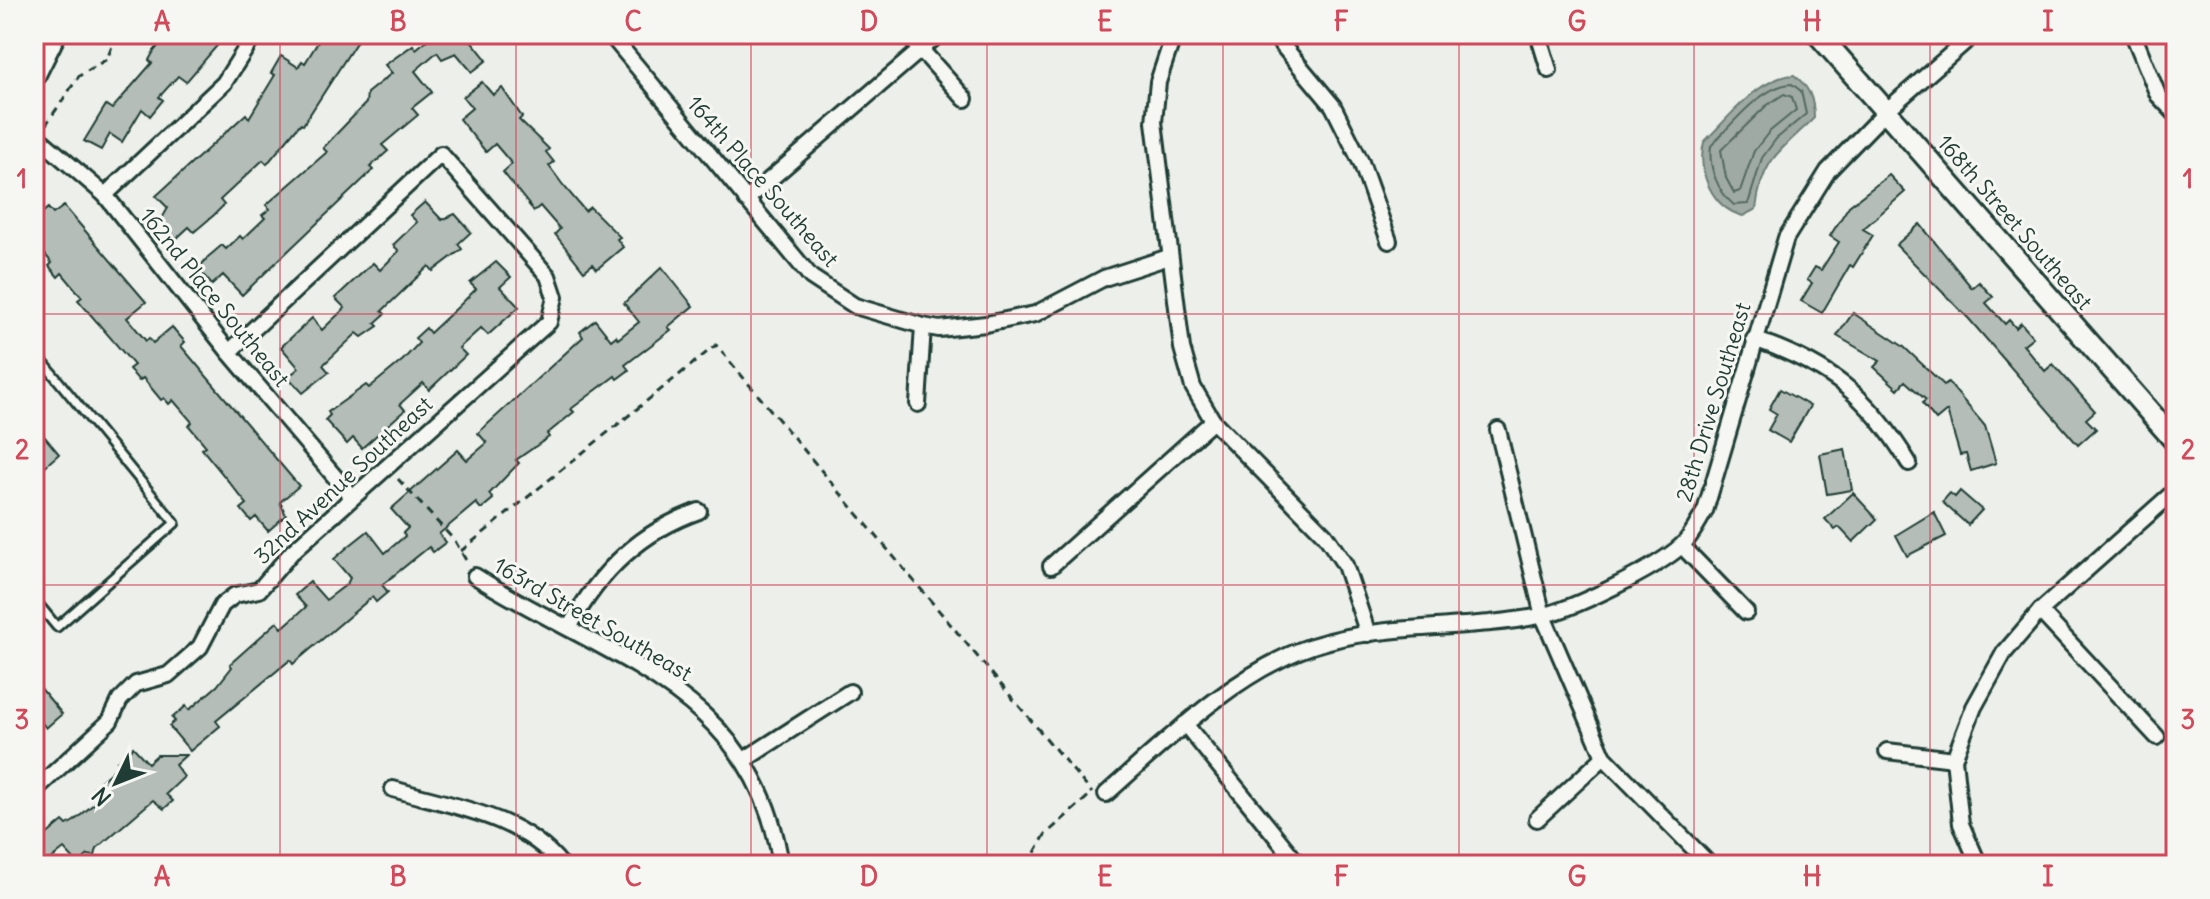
<svg xmlns="http://www.w3.org/2000/svg" width="2210" height="899" viewBox="0 0 2210 899" font-family="Delius,sans-serif">
  <rect width="100%" height="100%" fill="#edefea"/>
  <filter id="ink" filterUnits="userSpaceOnUse"><feTurbulence type="fractalNoise" baseFrequency=".0125" numOctaves="2"/><feDisplacementMap in="SourceGraphic" scale="16" xChannelSelector="R" yChannelSelector="G"/><feConvolveMatrix kernelMatrix="1 2 1 2 8 2 1 2 1" color-interpolation-filters="sRGB"/></filter>
  <g filter="url(#ink)">
    <!-- water -->
    <path fill="#9faaa4" stroke="#6c7e77" stroke-width="2" d="M 1794,75 C 1809,87 1814,98 1814,118 C 1781,151 1762,157 1756,209 L 1743,216 C 1712,208 1697,172 1704,142 C 1730,117 1757,78 1794,75 Z"/>
    <g fill="none" stroke-linecap="round" stroke-linejoin="round">
      <!-- shore -->
      <g stroke="#526961" stroke-width="2">
        <path d="M 1792,84 L 1801,91 L 1806,114 L 1776,139 L 1762,158 L 1748,204 L 1734,205 C 1718,192 1708,167 1711,146 C 1731,125 1762,85 1792,84 Z"/>
        <polygon points="1784,94 1792,97 1796,110 1769,132 1754,151 1740,191 1734,193 1726,178 1721,150 1766,106"/>
      </g>
    </g>
    <!-- building -->
    <g fill="#b4bdb8" stroke="#1f3d34" stroke-width="2">
      <polygon points="168,34 227,34 186,82 178,76 159,97 163,100 150,116 142,109 122,142 110,134 101,150 84,141 106,105 112,109 152,63 149,60 154,51"/>
      <polygon points="323,34 345,34 357,41 303,125 300,124 267,164 263,160 220,200 224,205 214,215 194,232 189,227 176,239 160,222 168,208 156,196 246,114 249,118 275,75 271,73 281,56 298,67 302,61 305,63"/>
      <polygon points="434,34 466,34 487,60 472,72 456,53 442,59 437,52 415,71 432,92 412,108 418,115 382,145 388,151 370,167 373,170 242,295 223,275 212,285 198,269 208,257 222,245 226,249 240,236 243,239 265,218 262,215 270,209 266,205 327,152 323,148 366,103 367,93 392,73 385,65 413,45 416,49"/>
      <polygon points="482,82 493,95 502,88 522,117 519,120 549,149 546,152 554,162 549,166 563,185 585,211 590,207 620,237 617,239 623,247 597,269 593,264 584,271 555,234 560,229 540,206 534,211 503,172 512,164 495,144 486,152 459,119 472,108 463,97"/>
      <polygon points="1889,175 1905,192 1863,229 1873,235 1853,267 1850,265 1822,313 1801,301 1812,283 1807,280 1815,267 1821,270 1839,242 1830,236 1849,206"/>
      <polygon points="425,202 442,220 455,214 471,232 458,244 462,249 433,271 429,266 382,311 385,314 375,323 378,326 362,337 357,333 323,365 329,372 303,393 288,377 299,368 281,347 312,318 322,330 345,308 335,298 373,263 380,270 399,251 393,245 417,222 410,215"/>
      <polygon points="64,206 146,302 127,318 146,341 149,338 153,343 172,327 185,342 181,346 299,486 280,502 286,515 268,531 256,517 251,521 241,509 247,504 202,449 206,446 189,426 192,422 173,400 169,404 164,398 161,400 143,378 139,381 129,369 134,365 78,300 82,297 62,273 58,277 49,266 52,263 34,241 34,220 48,208 53,214"/>
      <polygon points="1920,224 1972,288 1979,282 1993,297 1986,303 2005,324 2009,320 2016,328 2021,323 2033,337 2023,345 2045,371 2053,364 2095,411 2086,419 2096,429 2078,445 1969,319 1896,245"/>
      <polygon points="496,262 511,277 500,287 519,307 488,335 481,328 459,348 466,355 429,390 423,383 400,404 405,410 362,448 353,438 347,444 325,420 330,415 328,412 366,385 369,388 403,360 419,343 415,338 426,328 430,333 460,305 476,289 470,283"/>
      <polygon points="662,267 693,306 668,327 671,330 625,365 629,370 617,379 615,376 571,409 574,412 547,434 549,437 516,460 519,463 489,494 493,499 481,509 476,503 439,534 446,542 433,552 429,547 382,585 388,592 376,602 372,597 293,664 290,660 216,721 220,726 190,751 169,726 175,721 172,718 186,706 189,710 217,686 232,667 230,664 277,622 282,628 306,607 295,595 310,582 326,600 347,584 350,578 334,559 349,546 368,531 385,553 405,536 403,533 408,528 391,509 458,450 467,460 487,443 478,433 583,337 580,332 595,320 611,340 616,336 618,339 639,322 624,303"/>
      <polygon points="1853,313 1904,347 1944,385 1948,382 1985,426 1996,463 1971,471 1966,454 1960,455 1947,411 1936,420 1922,403 1926,400 1905,381 1898,389 1874,367 1880,361 1837,336"/>
      <polygon points="1780,389 1810,406 1789,442 1768,430 1777,414 1769,409"/>
      <polygon points="34,424 59,454 34,476"/>
      <polygon points="1845,449 1852,490 1827,494 1820,454"/>
      <polygon points="1960,491 1982,510 1968,525 1942,502 1950,493 1955,497"/>
      <polygon points="1853,493 1877,519 1853,542 1839,527 1835,530 1825,519"/>
      <polygon points="1934,512 1946,536 1907,556 1896,535"/>
      <polygon points="34,680 62,714 46,728 42,723 34,729"/>
      <polygon points="133,747 148,763 157,755 186,755 175,765 184,777 166,794 173,801 164,809 153,800 97,848 95,856 88,855 78,864 64,849 44,865 34,865 34,845 63,821 67,825 74,821 96,802 94,799 100,794 94,787 120,764 117,761"/>
    </g>
    <g fill="none" stroke-linecap="round" stroke-linejoin="round">
      <!-- lane casing -->
      <g stroke="#1f3d34" stroke-width="13">
        <polyline id="lane" points="34,351 175,523 57,627 34,599"/>
      </g>
      <!-- street casing -->
      <g stroke="#1f3d34" stroke-width="20">
        <g id="street">
          <polyline points="610,34 811,277 855,306 923,326 918,404"/>
          <polyline points="907,34 965,99"/>
          <polyline points="1174,34 1158,82 1154,122 1182,348 1193,387 1213,421 1325,535 1345,565 1368,634"/>
          <polyline points="1273,34 1333,106 1361,162 1389,241"/>
          <polyline points="1538,34 1549,70"/>
          <polyline points="2133,34 2158,95 2176,114"/>
          <polyline points="34,134 105,195 229,352 352,497"/>
          <polyline points="105,195 224,83 255,34"/>
          <polyline points="746,200 939,34"/>
          <polyline points="923,326 939,329 986,324 1035,314 1104,278 1169,257"/>
          <path d="M 1754,339 C 1829,365 1868,395 1909,463"/>
          <polyline points="1498,430 1543,616 1604,757 1710,865"/>
          <polyline points="1682,546 1746,612"/>
          <polyline points="1051,566 1213,421"/>
          <path d="M 475,576 C 603,658 755,688 781,865"/>
          <polyline points="2040,611 2157,737"/>
          <path d="M 569,628 C 598,573 639,532 699,511"/>
          <polyline points="1185,724 1299,865"/>
          <polyline points="1887,751 1954,759"/>
          <polyline points="744,760 850,692"/>
          <path d="M 393,789 C 450,806 522,815 561,865"/>
          <polyline points="34,791 110,721 120,700 136,684 168,675 200,647 222,605 235,595 259,590 292,552 549,322 555,297 548,276 441,154 229,352"/>
          <path d="M 1106,794 C 1165,742 1235,672 1312,646 C 1385,622 1466,631 1540,616 C 1572,610 1657,568 1681,546 C 1691,538 1698,522 1705,511 L 1786,238 L 1828,171 L 1886,111 L 1974,34"/>
          <polyline points="1537,819 1604,757"/>
          <polyline points="1979,865 1961,824 1954,759 1974,707 2004,653 2040,611 2176,490"/>
        </g>
      </g>
      <!-- secondary casing -->
      <g stroke="#1f3d34" stroke-width="26">
        <g id="secondary">
          <polyline points="1818,34 2176,442"/>
          <polyline points="34,76 55,34"/>
        </g>
      </g>
      <!-- path -->
      <g stroke="#1f3d34" stroke-width="3" stroke-dasharray="8 6" stroke-linecap="butt">
        <polyline points="45,126 79,76 107,59 117,34"/>
        <polyline points="398,479 455,541 467,562"/>
        <polyline points="461,551 716,345 1092,793"/>
        <polyline points="1028,865 1045,835 1091,794"/>
      </g>
      <!-- lane -->
      <use href="#lane" stroke="#f6f6f2" stroke-width="7"/>
      <!-- street -->
      <use href="#street" stroke="#f6f6f2" stroke-width="14"/>
      <!-- secondary -->
      <use href="#secondary" stroke="#f6f6f2" stroke-width="20"/>
    </g>
  </g>
  <!-- grid -->
  <path fill="none" stroke="#d1495b" stroke-width="2" stroke-opacity="0.55" d="M 280,34 L 280,865M 516,34 L 516,865M 751,34 L 751,865M 987,34 L 987,865M 1223,34 L 1223,865M 1459,34 L 1459,865M 1694,34 L 1694,865M 1930,34 L 1930,865M 34,314 L 2176,314M 34,585 L 2176,585"/>
  <g text-anchor="middle" dominant-baseline="central" stroke-width="6" stroke-linejoin="round" paint-order="stroke">
    <!-- street labels -->
    <g font-size="22" fill="#1f3d34" stroke="#f6f6f2">
      <text transform="translate(763 181) rotate(49)">164th Place Southeast</text>
      <text transform="translate(2015 222) rotate(49)">168th Street Southeast</text>
      <text transform="translate(215 297) rotate(51)">162nd Place Southeast</text>
      <text transform="translate(1713 402) rotate(-73)">28th Drive Southeast</text>
      <text transform="translate(343 480) rotate(-43)">32nd Avenue Southeast</text>
      <text transform="translate(593 619) rotate(30)">163rd Street Southeast</text>
    </g>
  </g>
  <!-- margin -->
  <rect width="2210" height="899" fill="none" stroke="#f6f6f2" stroke-width="88"/>
  <!-- north arrow -->
  <g transform="translate(116 783) rotate(227)" stroke="#f6f6f2" stroke-width="6" paint-order="stroke">
  <path d="M0-6L14 30L0 20L-14 30Z" fill="#1f3d34"/>
  <text y="-12" font-size="22" font-weight="bold" text-anchor="middle" fill="#1f3d34">N</text>
  </g>
  <rect x="44" y="44" width="2122" height="811" fill="none" stroke="#d1495b" stroke-width="3"/>
  <g font-size="26" text-anchor="middle" font-weight="bold" fill="#d1495b">
    <text x="162" y="31">A</text>
    <text x="398" y="31">B</text>
    <text x="633" y="31">C</text>
    <text x="869" y="31">D</text>
    <text x="1105" y="31">E</text>
    <text x="1341" y="31">F</text>
    <text x="1577" y="31">G</text>
    <text x="1812" y="31">H</text>
    <text x="2048" y="31">I</text>
    <text x="22" y="188">1</text>
    <text x="2188" y="188">1</text>
    <text x="22" y="459">2</text>
    <text x="2188" y="459">2</text>
    <text x="22" y="729">3</text>
    <text x="2188" y="729">3</text>
    <text x="162" y="886">A</text>
    <text x="398" y="886">B</text>
    <text x="633" y="886">C</text>
    <text x="869" y="886">D</text>
    <text x="1105" y="886">E</text>
    <text x="1341" y="886">F</text>
    <text x="1577" y="886">G</text>
    <text x="1812" y="886">H</text>
    <text x="2048" y="886">I</text>
  </g>
</svg>
